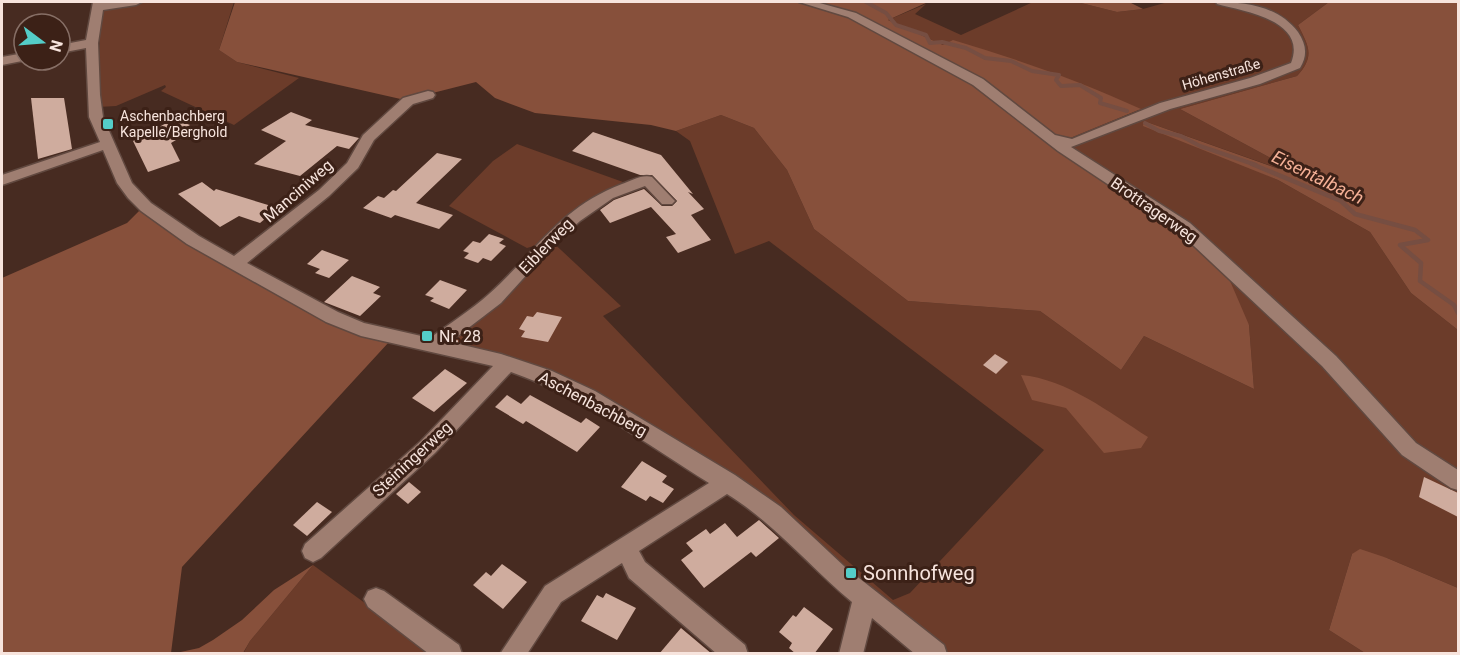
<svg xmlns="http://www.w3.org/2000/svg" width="1460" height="655" viewBox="0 0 1460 655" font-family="Roboto,sans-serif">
  <rect width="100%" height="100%" fill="#472b21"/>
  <!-- green -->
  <g fill="#6c3c2a">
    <polygon points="146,2 234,2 219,50 237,62 299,78 234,125 161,91 166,87 165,85 116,106 98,107 100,21 103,10"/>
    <path d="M 1033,2 L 1077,2 L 1117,12 L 1143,9 L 1168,2 L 1329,2 L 1298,25 C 1309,47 1315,56 1297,76 L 1180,109 L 1278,162 L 1280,169 L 1144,121 L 1278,180 L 1370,232 L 1411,293 L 1458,330 L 1458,588 L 1387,558 L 1352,554 L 1329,630 L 1365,653 L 922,653 L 767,519 L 583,402 L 520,373 L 430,338 L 475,310 L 540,244 L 527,248 L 449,206 L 493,161 L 517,144 L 623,182 C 597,197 566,211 546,236 L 621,306 L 603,316 L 794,515 L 893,600 L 910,593 L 1044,450 L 769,241 L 735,254 L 690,141 L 676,131 L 721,115 L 754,128 L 787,170 L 814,229 L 908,301 L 1040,311 L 1121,370 L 1144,336 L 1254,389 L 1249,325 L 1062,141 L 1140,110 L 943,45 L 888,20 L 926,4 L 915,14 L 961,35 Z"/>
    <polygon points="313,565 433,653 243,654 250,641"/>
  </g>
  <!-- forest -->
  <g fill="#87503b">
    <path d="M 235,2 L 928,2 L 888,20 L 943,45 L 953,40 C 1017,59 1080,81 1141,109 L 1063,141 L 1181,229 L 1224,267 L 1249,325 L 1254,389 L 1144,336 L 1121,370 L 1040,311 L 908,301 L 814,229 L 787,170 L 754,128 L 721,115 L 676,131 L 651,125 L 535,113 L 495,98 L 476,82 L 405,100 L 237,62 L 219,50 Z"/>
    <polygon points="1077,2 1129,2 1143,9 1117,12"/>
    <path d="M 1329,2 L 1458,2 L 1458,330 L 1411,293 L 1370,232 L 1278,180 L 1143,126 L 1144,121 L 1279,169 L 1278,162 L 1180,109 L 1297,76 C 1315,56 1309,47 1298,25 Z"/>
    <polygon points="140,210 188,244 389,342 182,567 171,653 2,653 2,278 127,223"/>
    <path d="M 1021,375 C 1067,379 1110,413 1148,437 L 1141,448 L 1104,453 L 1066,408 L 1032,400 Z"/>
    <polygon points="1360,549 1387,558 1458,588 1458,653 1365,653 1329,630 1352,554"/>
    <polygon points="313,565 250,641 243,653 176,653 199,648 213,640 242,620 274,590"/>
  </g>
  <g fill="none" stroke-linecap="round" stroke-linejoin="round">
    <!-- stream-far1 -->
    <g stroke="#764e42" stroke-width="4">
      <polyline points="866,2 886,13 896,25 926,35 930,43 942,42 966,48 985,58 1011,61 1032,71 1059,75 1056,80 1061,86 1080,85 1101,98 1100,103 1127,111"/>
      <polyline points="1145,123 1159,131 1181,136 1200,146 1256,165"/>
    </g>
    <!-- stream -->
    <polyline stroke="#764e42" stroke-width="4.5" points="1252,164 1341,201 1355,214 1415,230 1428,240 1400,245 1421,263 1420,281 1454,305 1458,313"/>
  </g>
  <!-- building -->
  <g fill="#cfac9e">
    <polygon points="31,98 64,98 72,149 38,159"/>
    <polygon points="291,112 312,120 305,125 359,138 349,149 337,146 300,176 254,164 286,141 261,130"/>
    <polygon points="174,119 190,125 185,128 191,131 171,143 180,161 148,172 133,141"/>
    <polygon points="593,132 661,155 693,194 688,192 704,209 691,215 711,240 678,253 666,237 676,234 651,207 610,223 600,210 614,200 644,189 662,206 672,206 677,201 652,175 640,175 572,151"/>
    <polygon points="437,153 462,159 416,203 453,215 439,229 395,215 391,218 363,208 378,196 384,198 393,190 396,191"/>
    <polygon points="202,182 214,191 216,189 278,208 260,223 239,216 220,227 178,194"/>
    <polygon points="489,234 504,239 499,243 506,246 491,261 483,258 478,263 464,258 469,253 463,251 473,241 480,243"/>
    <polygon points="322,250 349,260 329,278 315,273 320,269 307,264"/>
    <polygon points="352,276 380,287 373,293 381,296 360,316 324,302"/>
    <polygon points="440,280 467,290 449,309 430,301 434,298 425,295"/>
    <polygon points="537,312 562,317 548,342 521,337 525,331 519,329 527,316 533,317"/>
    <polygon points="995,354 1008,362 996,374 983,365"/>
    <polygon points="445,369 467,383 434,412 412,398"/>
    <polygon points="507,395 521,404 530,395 581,423 586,418 600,427 577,452 526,421 523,424 495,407"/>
    <polygon points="642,461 667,476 662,482 674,489 663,503 650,496 646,501 621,487"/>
    <polygon points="1424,477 1458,493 1458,517 1419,497"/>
    <polygon points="409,482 421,492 408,504 396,494"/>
    <polygon points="317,502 332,512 307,536 293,525"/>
    <polygon points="759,520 779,538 756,557 751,552 704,588 681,560 693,551 686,543 706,529 710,534 725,523 737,537"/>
    <polygon points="502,564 527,582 503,609 473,585 486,572 491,576"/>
    <polygon points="606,593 636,608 617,640 581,621 597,595 603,598"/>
    <polygon points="804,607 833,629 814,654 796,654 789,648 792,643 779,632 793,615 796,617"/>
    <polygon points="681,628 712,654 659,654"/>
  </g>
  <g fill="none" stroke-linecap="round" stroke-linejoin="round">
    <!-- minor casing -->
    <g stroke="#614940" stroke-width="3">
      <g id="minor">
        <path d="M 93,2 L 142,2 L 136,5 L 103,10 L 98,43 L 100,95 L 103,117 L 132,183 L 151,203 L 199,236 L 234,256 L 319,190 L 347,163 L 363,135 L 403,98 L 428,91 L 433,92 L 435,95 L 433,98 L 413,104 L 374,140 L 358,168 L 329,196 L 247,263 L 338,312 L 364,323 L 430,338 C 449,324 471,310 489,294 C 536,252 559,208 622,184 C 631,181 642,174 652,177 L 672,198 L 675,201 L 672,204 L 662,204 L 645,186 L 613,198 L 580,221 L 551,248 L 501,303 L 450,342 L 501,354 L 552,371 L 595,391 L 735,475 L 781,507 L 845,567 L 944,645 L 947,654 L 915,654 L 872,618 L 863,654 L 839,654 L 852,602 C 810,567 774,523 727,494 L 639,551 L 645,562 L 745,645 L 748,654 L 717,654 L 629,578 L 622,563 L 561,602 L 527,654 L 500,654 L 545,586 L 709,483 C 645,443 583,397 511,372 L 435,453 L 321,558 L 313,562 L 305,558 L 302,551 L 305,544 L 421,441 L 493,366 L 361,336 L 326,322 L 187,244 L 141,211 L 128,198 L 117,183 L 103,150 L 2,185 L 2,175 L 100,142 L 89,117 L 86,48 L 60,53 L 60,45 L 86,40 Z"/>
        <path d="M 799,2 L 816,2 L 856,13 L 983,79 L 1055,135 L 1072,139 L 1160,103 L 1250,78 L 1291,63 C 1308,20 1243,11 1217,4 L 1216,2 C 1246,2 1278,6 1298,32 C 1306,44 1308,55 1300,68 L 1260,84 L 1170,109 L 1071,147 L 1190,223 L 1336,356 L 1416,443 L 1458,470 L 1458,490 L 1451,488 L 1402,455 L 1322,366 L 1178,231 L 1058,151 L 973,85 L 848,17 Z"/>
        <polygon points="24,53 24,60 27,60 2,65 2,57"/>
        <polygon points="376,588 384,591 459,645 462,654 429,654 368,607 364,599 368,591"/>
      </g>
    </g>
    <!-- minor -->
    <use href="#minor" fill="#9f7e71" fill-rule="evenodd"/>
  </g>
  <!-- markers -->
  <g fill="#54cdc8" stroke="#3c2117" stroke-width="2">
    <rect x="102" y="118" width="12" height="12" rx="3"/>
    <rect x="421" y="330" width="12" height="12" rx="3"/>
    <rect x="845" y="567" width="12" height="12" rx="3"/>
  </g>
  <g text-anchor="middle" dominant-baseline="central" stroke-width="6" stroke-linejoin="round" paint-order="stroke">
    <!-- far-street labels -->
    <g font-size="14" fill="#f7e4dd" stroke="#3c2117">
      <text transform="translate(1221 74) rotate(-16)">Höhenstraße</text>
    </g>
    <!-- far-poi labels -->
    <g font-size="14" fill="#f7e4dd" stroke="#3c2117" text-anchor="start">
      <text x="120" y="116">Aschenbachberg<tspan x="120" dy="16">Kapelle/Berghold</tspan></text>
    </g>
    <!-- street labels -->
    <g font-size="16" fill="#f7e4dd" stroke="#3c2117">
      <text transform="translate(298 191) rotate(-41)">Manciniweg</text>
      <text transform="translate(1154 210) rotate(35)">Brottragerweg</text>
      <text transform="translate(546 246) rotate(-46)">Eiblerweg</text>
      <text transform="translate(593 404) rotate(28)">Aschenbachberg</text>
      <text transform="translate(412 459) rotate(-43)">Steiningerweg</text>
    </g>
    <!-- poi labels -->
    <g font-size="16" fill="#f7e4dd" stroke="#3c2117" text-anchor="start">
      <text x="439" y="336">Nr. 28</text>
    </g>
    <!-- water labels -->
    <g font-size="18" font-style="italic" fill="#f5b096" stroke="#3c2117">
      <text transform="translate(1318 177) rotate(26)">Eisentalbach</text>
    </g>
    <!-- near-poi labels -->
    <g font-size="20" fill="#f7e4dd" stroke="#3c2117" text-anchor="start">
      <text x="863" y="573">Sonnhofweg</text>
    </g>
  </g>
  <!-- border -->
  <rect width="1460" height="655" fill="none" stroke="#f7e4dd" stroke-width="6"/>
  <!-- north arrow -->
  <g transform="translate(42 42) rotate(106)"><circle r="28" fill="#3c2117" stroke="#876f66" stroke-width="1.5"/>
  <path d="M0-4.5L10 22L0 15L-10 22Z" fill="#54cdc8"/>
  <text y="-9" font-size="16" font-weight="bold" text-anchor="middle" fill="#f7e4dd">N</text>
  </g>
</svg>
